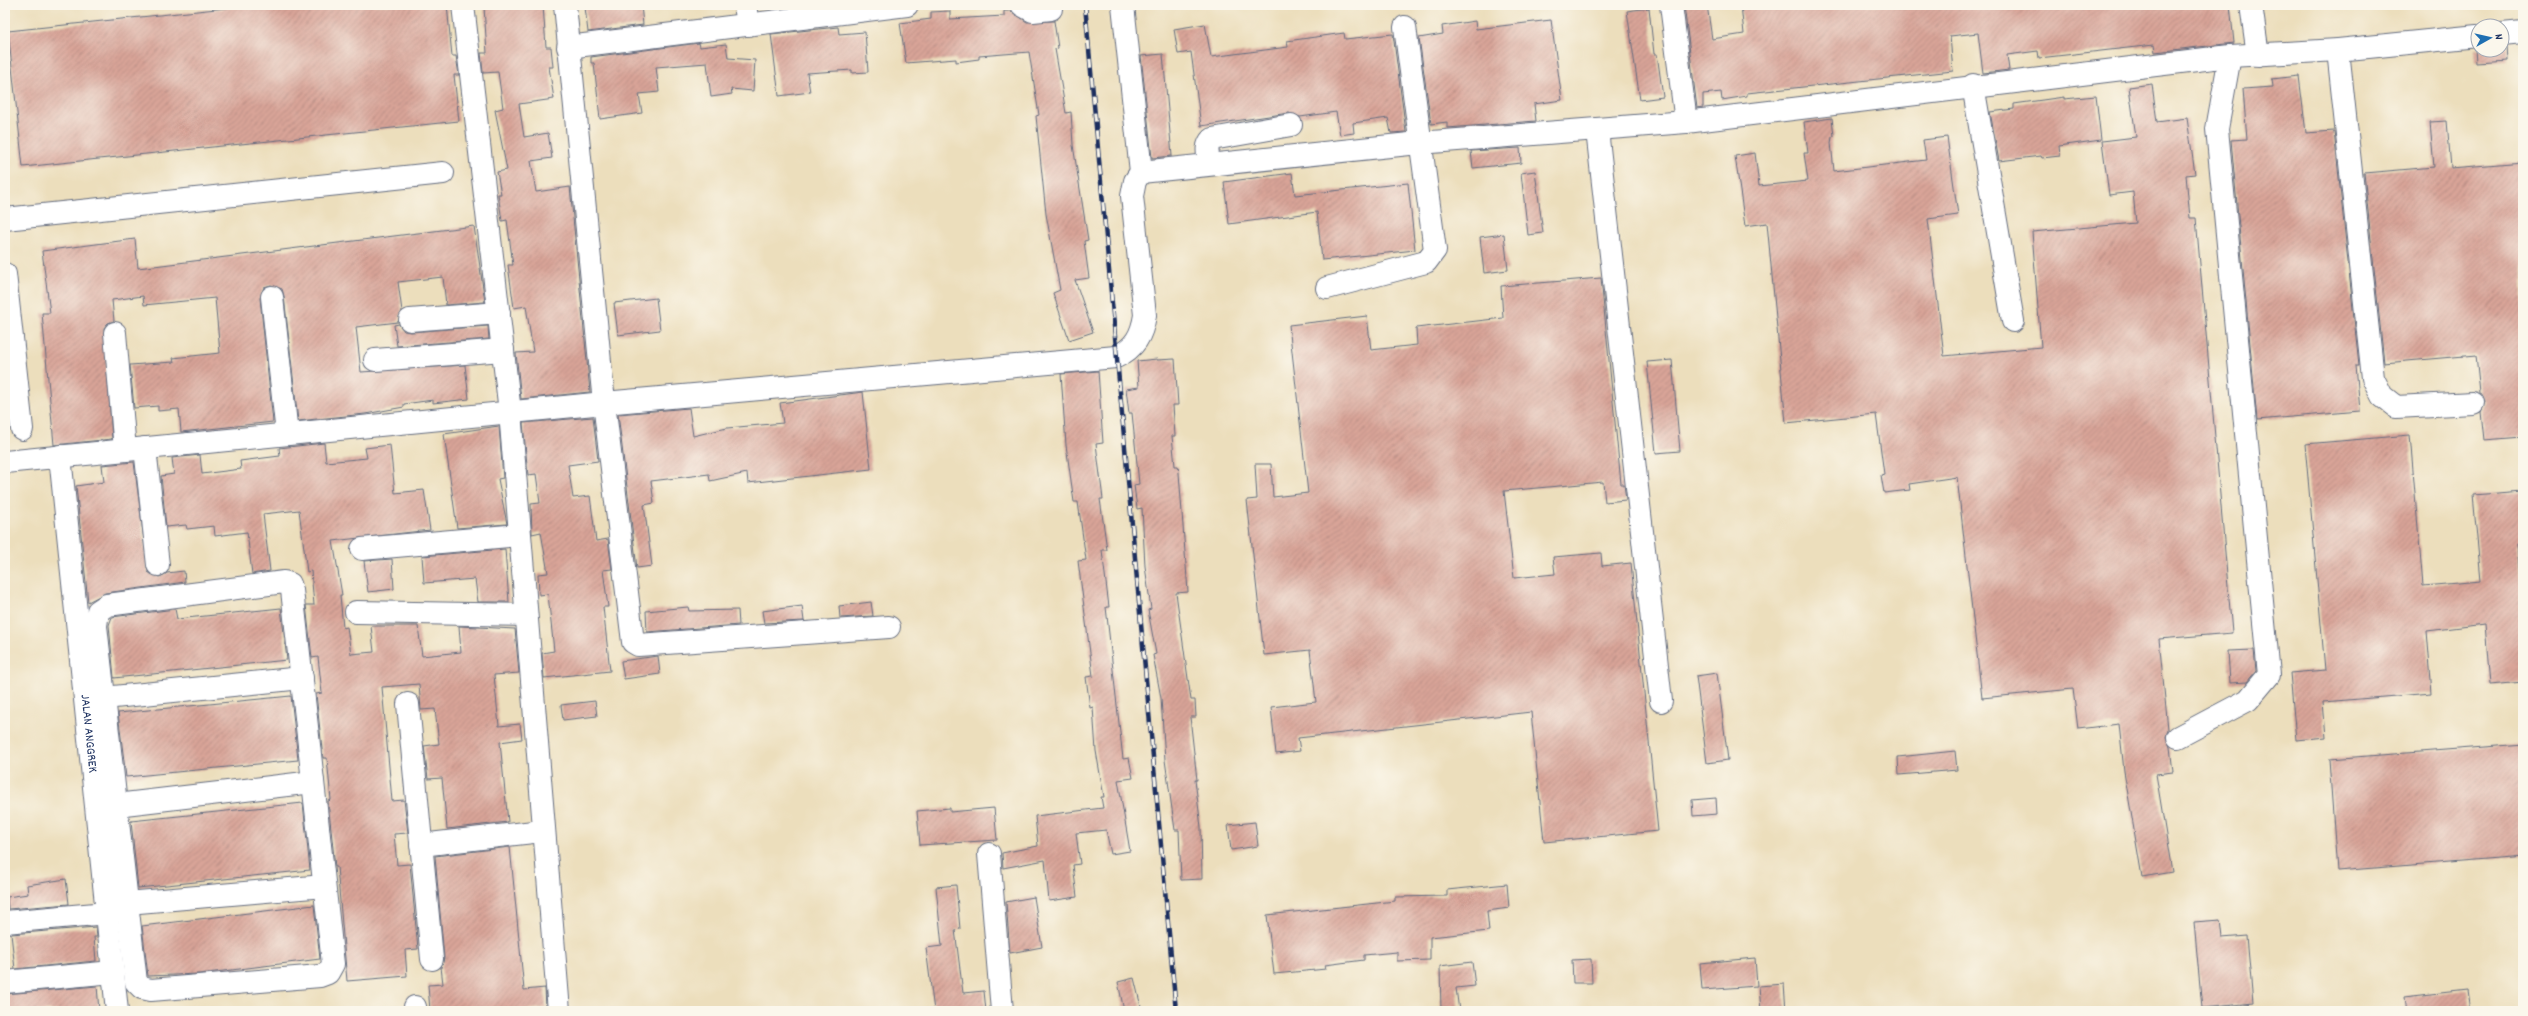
<svg xmlns="http://www.w3.org/2000/svg" width="2528" height="1016" viewBox="0 0 2528 1016" font-family="Dekko,sans-serif">
  <defs>
    <pattern id="building-hatch" width="6" height="6" patternUnits="userSpaceOnUse"><rect width="6" height="6" fill="#d9a498"/><path d="M-1 1l2-2M0 6l6-6M5 7l2-2" fill="none" stroke="#af867f"/></pattern>
  </defs>
  <rect width="100%" height="100%" fill="#fbf7ec"/>
  <filter id="ink" filterUnits="userSpaceOnUse"><feTurbulence type="fractalNoise" baseFrequency=".025" numOctaves="2"/><feDisplacementMap in="SourceGraphic" scale="8" xChannelSelector="R" yChannelSelector="G"/><feConvolveMatrix kernelMatrix="1 2 1 2 8 2 1 2 1" color-interpolation-filters="sRGB"/></filter>
  <filter id="wash" filterUnits="userSpaceOnUse"><feTurbulence type="fractalNoise" baseFrequency=".012" numOctaves="4" result="noise"/><feDisplacementMap in="SourceGraphic" scale="16" xChannelSelector="R" yChannelSelector="G"/><feGaussianBlur stdDeviation="0.9" result="paint"/><feColorMatrix in="noise" values="0 0 0 0 0 0 0 0 0 0 0 0 0 0 0 0 0 1.4 0 .05"/><feComposite in="paint" operator="in"/></filter>
  <g filter="url(#wash)">
    <rect width="100%" height="100%" fill="#ecdebc"/>
    <g id="blocks">
      <!-- building -->
      <g fill="url(#building-hatch)">
        <polygon points="254,5 447,5 452,56 456,56 459,75 454,75 459,121 23,167 8,31"/>
        <polygon points="519,5 543,5 546,47 551,47 553,67 549,67 554,99 519,104 524,137 548,133 552,158 531,161 536,192 570,187 590,392 521,399 516,353 533,352 526,306 514,308 508,265 513,265 507,220 502,221 498,194 501,194 497,172 507,170 495,110 503,108 498,72 483,73 481,53 487,53 484,7"/>
        <polygon points="602,5 641,5 643,25 588,32 585,7"/>
        <polygon points="1684,5 1707,5 1712,39 1744,34 1741,5 2230,5 2234,43 2155,52 2154,45 2039,58 2038,51 2007,55 2009,70 1983,73 1978,33 1950,36 1953,71 1747,93 1747,96 1722,100 1721,92 1703,94 1703,107 1697,108"/>
        <polygon points="1649,8 1654,54 1657,54 1663,97 1640,100 1627,11"/>
        <polygon points="950,11 950,19 1004,16 1004,11 1011,11 1027,22 1054,21 1058,48 1055,49 1066,113 1071,112 1073,145 1088,240 1084,241 1089,278 1075,280 1093,332 1069,340 1053,293 1060,290 1046,214 1036,116 1039,115 1029,52 979,56 979,59 956,62 956,59 906,63 900,23 931,19 931,12"/>
        <polygon points="1551,20 1562,100 1534,104 1536,121 1447,128 1447,122 1431,124 1419,38 1443,34 1442,26 1475,21 1476,29"/>
        <polygon points="1205,24 1211,57 1288,47 1287,41 1344,33 1345,39 1393,34 1406,132 1391,133 1388,118 1353,123 1354,133 1340,135 1336,112 1300,117 1289,113 1201,126 1191,52 1178,54 1174,29"/>
        <polygon points="838,27 839,34 865,32 868,72 852,73 852,70 807,73 810,92 779,96 771,34"/>
        <polygon points="699,43 700,47 726,44 728,58 755,60 753,91 731,89 732,94 711,97 707,63 656,67 659,92 639,94 642,113 600,119 594,63 591,63 591,57"/>
        <polygon points="2502,46 2507,46 2508,61 2476,63 2475,49 2502,50"/>
        <polygon points="1163,54 1172,156 1152,158 1141,56"/>
        <polygon points="2299,76 2306,133 2334,131 2359,365 2356,365 2360,411 2257,420 2231,140 2247,139 2243,89 2273,87 2272,79"/>
        <polygon points="2152,84 2157,122 2187,118 2195,174 2186,175 2190,218 2196,218 2232,633 2159,639 2168,729 2166,737 2170,747 2173,772 2156,774 2172,872 2142,877 2124,771 2119,724 2078,729 2073,689 1982,698 1957,477 1909,484 1910,490 1884,493 1881,475 1884,474 1876,414 1786,423 1767,223 1745,226 1735,156 1755,153 1759,186 1808,181 1804,153 1808,153 1804,122 1832,118 1834,136 1832,137 1831,143 1834,171 1926,160 1923,140 1947,137 1958,215 1928,219 1944,356 2041,347 2032,232 2136,223 2133,192 2109,195 2102,141 2136,137 2129,87"/>
        <polygon points="2096,96 2101,140 2059,146 2060,156 2042,158 2041,156 1999,161 1990,112 2014,109 2014,104 2064,97 2064,99"/>
        <polygon points="2447,121 2451,168 2523,162 2523,437 2484,440 2481,412 2485,402 2480,393 2476,355 2384,363 2364,173 2434,167 2430,122"/>
        <polygon points="1520,148 1521,163 1473,168 1471,151"/>
        <polygon points="1535,171 1543,233 1528,235 1521,173"/>
        <polygon points="1292,173 1295,195 1408,183 1415,250 1322,260 1317,212 1229,224 1224,182"/>
        <polygon points="474,226 485,302 446,305 443,277 398,282 402,311 398,322 356,327 361,372 465,365 469,399 433,403 433,400 404,404 404,407 365,414 298,421 284,296 282,289 271,285 264,287 260,298 273,422 181,432 179,409 158,411 158,406 134,408 130,365 174,362 173,358 220,353 215,298 144,305 143,296 112,300 114,321 108,323 104,328 112,439 54,445 42,313 50,313 42,251 135,239 138,268"/>
        <polygon points="1504,234 1508,270 1484,273 1480,237"/>
        <polygon points="1601,278 1621,484 1624,484 1626,500 1605,502 1603,482 1504,491 1514,578 1555,574 1553,557 1601,553 1602,566 1631,563 1658,831 1544,842 1531,712 1298,738 1300,751 1276,754 1271,707 1316,702 1310,650 1264,655 1247,500 1257,499 1255,464 1271,464 1273,497 1308,493 1289,325 1367,316 1371,350 1417,345 1416,328 1503,318 1501,286"/>
        <polygon points="656,298 660,330 618,335 614,303"/>
        <polygon points="399,324 404,331 411,332 488,326 489,339 397,346 394,325"/>
        <polygon points="1157,359 1157,360 1175,359 1178,405 1173,405 1175,436 1172,436 1175,466 1178,466 1179,473 1188,592 1176,593 1191,700 1195,700 1196,717 1190,717 1197,780 1195,780 1201,827 1202,879 1181,880 1179,830 1175,830 1165,760 1161,698 1153,655 1156,654 1148,610 1151,609 1145,566 1142,508 1137,509 1134,485 1139,484 1132,413 1129,413 1126,389 1139,387 1137,361"/>
        <polygon points="1672,360 1680,451 1656,453 1647,362"/>
        <polygon points="1098,371 1103,443 1096,444 1103,499 1100,499 1107,550 1102,550 1109,607 1106,607 1123,759 1129,758 1133,778 1118,780 1130,851 1111,854 1106,830 1076,833 1080,864 1073,865 1077,897 1049,901 1045,860 1003,868 1002,853 1038,846 1035,816 1103,808 1101,797 1104,797 1096,751 1093,707 1090,708 1086,677 1093,676 1078,561 1086,560 1078,502 1074,502 1066,445 1061,374"/>
        <polygon points="863,392 871,469 748,483 747,473 710,481 709,474 651,481 654,503 644,505 652,566 637,568 618,414 689,408 693,436 727,428 783,423 780,403"/>
        <polygon points="593,417 598,461 568,465 573,498 590,496 596,541 608,539 612,569 603,570 608,607 603,607 610,671 544,678 542,653 554,651 548,594 539,595 538,574 548,573 541,532 532,534 531,504 540,503 536,474 528,475 523,423"/>
        <polygon points="499,426 503,478 498,479 507,524 457,528 444,434"/>
        <polygon points="2410,435 2423,586 2481,581 2473,495 2523,491 2523,544 2517,544 2523,614 2523,682 2490,685 2485,624 2427,631 2432,693 2323,702 2326,737 2296,740 2290,673 2325,670 2305,444"/>
        <polygon points="324,443 326,462 367,458 365,448 390,445 395,493 424,490 430,530 333,541 342,595 340,595 343,628 347,627 351,654 374,652 371,626 418,626 422,656 461,652 459,626 515,629 519,673 494,675 499,726 520,724 522,739 500,742 508,822 447,829 442,778 428,779 424,746 439,744 435,709 421,710 419,684 382,687 392,801 404,800 408,833 394,834 397,865 410,864 418,949 405,950 407,976 347,981 337,867 335,867 328,801 331,800 327,758 323,758 316,694 322,693 318,657 312,658 306,605 314,605 311,571 307,572 299,510 263,514 270,571 252,574 247,532 215,536 214,526 187,529 186,525 166,527 161,476 174,474 172,458 200,455 202,474 241,469 240,461 280,456 279,448"/>
        <polygon points="134,462 148,572 159,577 167,573 184,571 185,582 105,593 88,602 76,486 104,482 102,465"/>
        <polygon points="505,549 509,602 478,602 475,579 424,583 422,556"/>
        <polygon points="392,559 394,589 368,592 364,561"/>
        <polygon points="871,602 873,616 840,618 839,606"/>
        <polygon points="802,606 804,621 764,623 762,611"/>
        <polygon points="688,607 689,611 738,610 739,625 647,632 646,611"/>
        <polygon points="281,608 287,660 114,678 109,625 112,617 175,609 177,619"/>
        <polygon points="2254,650 2256,671 2247,682 2230,683 2228,651"/>
        <polygon points="658,656 660,674 624,679 621,661"/>
        <polygon points="1717,673 1728,760 1707,763 1696,676"/>
        <polygon points="291,696 298,760 126,777 118,713"/>
        <polygon points="595,701 597,716 563,720 561,705"/>
        <polygon points="2523,744 2523,856 2337,871 2329,759"/>
        <polygon points="1955,751 1957,770 1899,775 1898,757"/>
        <polygon points="1716,798 1717,814 1693,816 1692,800"/>
        <polygon points="303,803 310,870 138,888 131,821"/>
        <polygon points="950,808 950,812 994,808 997,840 920,845 917,811"/>
        <polygon points="1255,822 1258,846 1231,850 1228,825"/>
        <polygon points="510,847 524,990 545,988 546,1008 517,1011 430,1011 428,985 443,984 441,967 444,958 435,856"/>
        <polygon points="66,879 69,904 8,909 7,897 28,894 27,885"/>
        <polygon points="1507,884 1509,908 1487,911 1489,931 1430,937 1430,960 1397,961 1397,952 1364,955 1364,960 1325,965 1326,969 1274,974 1267,915 1395,901 1395,897 1447,896 1447,890"/>
        <polygon points="956,885 960,929 955,930 963,993 984,991 986,1011 934,1011 926,948 942,946 936,887"/>
        <polygon points="1034,897 1042,947 1010,953 1006,902"/>
        <polygon points="314,905 320,959 199,974 148,976 142,926"/>
        <polygon points="2220,920 2222,938 2247,936 2253,1003 2202,1008 2194,922"/>
        <polygon points="96,927 97,937 94,937 96,961 15,969 11,934"/>
        <polygon points="1755,958 1757,986 1702,990 1700,963"/>
        <polygon points="1591,959 1592,983 1573,983 1572,960"/>
        <polygon points="1472,962 1475,986 1456,988 1459,1011 1441,1011 1440,966"/>
        <polygon points="1134,978 1142,1011 1124,1011 1118,982"/>
        <polygon points="1784,984 1786,1011 1761,1011 1759,986"/>
        <polygon points="97,986 99,1011 5,1011 5,994"/>
        <polygon points="2467,990 2470,1011 2407,1011 2405,997"/>
      </g>
    </g>
  </g>
  <g filter="url(#ink)">
    <use href="#blocks" fill-opacity="0" stroke="#646c7f" stroke-width="1"/>
    <g fill="none" stroke-linecap="round" stroke-linejoin="round">
      <!-- minor casing -->
      <g stroke="#646c7f" stroke-width="24">
        <g id="minor">
          <polyline points="463,5 510,412 559,1011"/>
          <polyline points="565,5 604,403 633,642 638,645 889,627"/>
          <polyline points="745,5 748,25"/>
          <polyline points="1022,5 1033,11 1051,9"/>
          <polyline points="1123,5 1141,172"/>
          <polyline points="1671,5 1686,122"/>
          <polyline points="2251,5 2258,55"/>
          <polyline points="2502,34 2523,32"/>
          <polyline points="568,47 907,5"/>
          <polyline points="2338,50 2373,378 2382,396 2396,407 2473,403"/>
          <polyline points="1973,85 2013,321"/>
          <polyline points="1597,130 1661,701"/>
          <path d="M 1209,164 C 1208,155 1205,146 1212,139 L 1291,125"/>
          <polyline points="5,219 443,173"/>
          <polyline points="5,274 22,429"/>
          <polyline points="1327,288 1426,262 1435,250 1405,27"/>
          <polyline points="272,297 287,434"/>
          <polyline points="410,320 499,313"/>
          <polyline points="115,333 125,450"/>
          <polyline points="375,360 503,350"/>
          <polyline points="145,448 158,565"/>
          <path id="s1" d="M 60,456 L 117,1011"/>
          <path d="M 5,462 L 604,403 L 1116,357 C 1135,348 1142,335 1145,315 L 1132,196 L 1135,181 L 1141,172 L 1419,143 L 1686,122 L 2230,56 L 2338,50 L 2478,36"/>
          <polyline points="362,549 519,535"/>
          <polygon points="284,582 290,584 292,590 333,964 328,973 320,976 151,990 142,988 136,982 96,626 98,611 107,605"/>
          <polyline points="356,612 525,615"/>
          <polyline points="104,698 302,678"/>
          <polyline points="408,704 432,959"/>
          <polyline points="2178,737 2248,700 2269,675 2217,129 2230,56"/>
          <polyline points="102,805 116,805 313,782"/>
          <polyline points="421,845 542,831"/>
          <polyline points="989,854 1002,1011"/>
          <polyline points="127,903 324,886"/>
          <polyline points="5,922 107,913"/>
          <polyline points="5,982 113,972"/>
          <polyline points="415,1007 416,1011"/>
        </g>
      </g>
      <!-- minor -->
      <use href="#minor" stroke="#fff" stroke-width="22"/>
      <!-- rail casing -->
      <g stroke="#1b2f5e" stroke-width="4.5">
        <polyline id="rail" points="1085,5 1176,1011"/>
      </g>
      <!-- rail -->
      <use href="#rail" stroke="#fbf7ec" stroke-width="3" stroke-dasharray="9" stroke-linecap="butt"/>
    </g>
  </g>
  <g text-anchor="middle" dominant-baseline="central" stroke-width="3" stroke-linejoin="round" paint-order="stroke">
    <!-- street labels -->
    <g font-size="13" fill="#1b2f5e" stroke="#fbf7ec">
      <text stroke="none"><textPath href="#s1" startOffset="279">JALAN ANGGREK</textPath></text>
    </g>
  </g>
  <!-- margin -->
  <rect width="2528" height="1016" fill="none" stroke="#fbf7ec" stroke-width="20"/>
  <!-- north arrow -->
  <g transform="translate(2490 38) rotate(82)"><circle r="19" fill="#fbf7ec" stroke="#a1a7b3"/>
  <path d="M0-3L7 15L0 10L-7 15Z" fill="#1f6fb2"/>
  <text y="-6" font-size="11" font-weight="bold" text-anchor="middle" fill="#1b2f5e">N</text>
  </g>
</svg>
